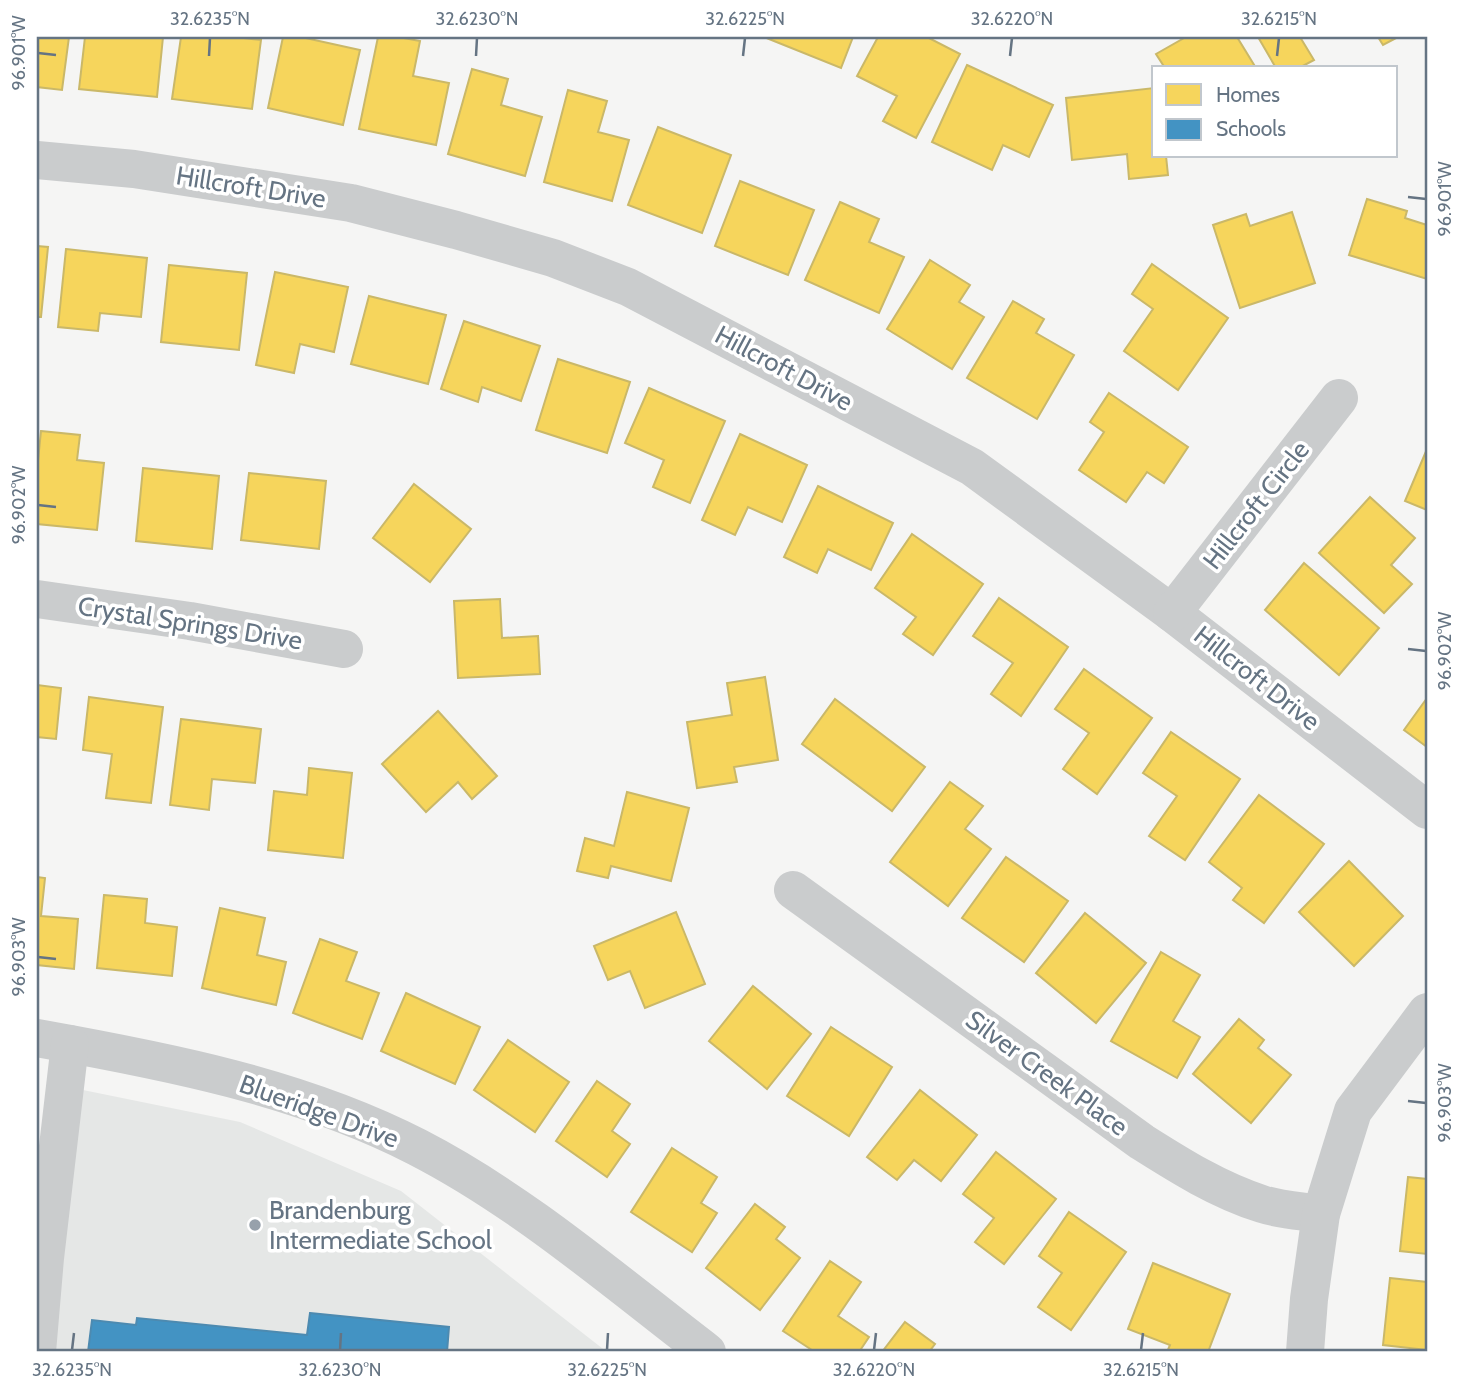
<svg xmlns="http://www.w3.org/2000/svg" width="1464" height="1389" viewBox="0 0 1464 1389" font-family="Cabin,sans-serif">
  <rect width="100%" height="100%" fill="#f5f5f4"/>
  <!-- built -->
  <polygon fill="#e5e7e6" points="78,1089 240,1122 401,1191 607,1352 51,1352"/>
  <!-- homes -->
  <g fill="#f6d55c" stroke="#cab868" stroke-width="2">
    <polygon points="37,37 69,37 62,90 37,87"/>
    <polygon points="85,37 163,37 157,97 79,89"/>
    <polygon points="181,37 235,37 261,40 252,109 172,99"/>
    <polygon points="283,37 301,37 360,50 343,125 268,108"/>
    <polygon points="378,37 398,37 420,41 413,76 449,83 436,145 359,129"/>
    <polygon points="764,37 853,37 841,68"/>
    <polygon points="878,37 927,37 960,54 916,138 883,121 897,96 857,76"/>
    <polygon points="1186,37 1237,37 1256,68 1165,68 1156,54"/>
    <polygon points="1258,37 1300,37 1314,60 1299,68 1276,68"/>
    <polygon points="1378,37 1398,37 1383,45"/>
    <polygon points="967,65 1053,105 1029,157 1003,145 992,170 932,142"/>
    <polygon points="472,69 508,79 501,105 542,117 525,176 448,154"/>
    <polygon points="1154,88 1154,156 1166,156 1168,175 1129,179 1127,154 1072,160 1066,98"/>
    <polygon points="568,90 607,101 598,132 629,140 612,201 544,182"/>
    <polygon points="658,127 731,155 702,233 628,205"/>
    <polygon points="740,181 814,210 788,275 715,246"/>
    <polygon points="1367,199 1407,211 1405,218 1427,225 1427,279 1349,255"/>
    <polygon points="840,202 879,219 869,242 904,257 879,313 805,280"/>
    <polygon points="1292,212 1315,283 1240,308 1213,225 1246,214 1250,226"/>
    <polygon points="37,246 48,247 41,317 37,317"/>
    <polygon points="66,249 147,258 141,317 100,313 98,331 58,327"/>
    <polygon points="930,260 970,285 959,302 984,317 952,369 887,329"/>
    <polygon points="1152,264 1228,318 1178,390 1124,351 1153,309 1132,294"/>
    <polygon points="169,265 247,273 239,350 161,342"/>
    <polygon points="275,272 348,287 334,352 300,344 294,373 256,365"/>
    <polygon points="369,296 446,315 428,384 351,364"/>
    <polygon points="1013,301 1044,319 1036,333 1074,355 1037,419 967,378"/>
    <polygon points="464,321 540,346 521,401 482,387 478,402 441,389"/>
    <polygon points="558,359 630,382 607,453 536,430"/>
    <polygon points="649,388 725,421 690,503 653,487 664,460 625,443"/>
    <polygon points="1109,393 1188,447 1164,483 1147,472 1126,502 1079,470 1104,432 1090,422"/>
    <polygon points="41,431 80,435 77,460 104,463 97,530 37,524 37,471"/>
    <polygon points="740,434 807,465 782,522 748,507 735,535 702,520"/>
    <polygon points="1427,449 1427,510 1405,501"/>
    <polygon points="143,468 219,476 212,549 136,541"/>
    <polygon points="249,473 326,481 319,549 241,540"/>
    <polygon points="414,484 471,529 430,582 373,538"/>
    <polygon points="818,486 893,523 871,570 828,549 817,573 784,557"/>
    <polygon points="1370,497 1415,538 1391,565 1412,584 1384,613 1319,553"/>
    <polygon points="912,534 983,584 933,655 903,634 916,617 875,588"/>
    <polygon points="1304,563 1379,628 1339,675 1265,610"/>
    <polygon points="999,598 1068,647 1021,716 991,694 1013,663 973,636"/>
    <polygon points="500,599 502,638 538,636 540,674 458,678 454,601"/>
    <polygon points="1084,669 1152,718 1097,794 1063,769 1089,733 1055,709"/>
    <polygon points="765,677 778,760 734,767 737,782 697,788 687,722 732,715 727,683"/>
    <polygon points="37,685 61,688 56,739 37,737"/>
    <polygon points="89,697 163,707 151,803 106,798 112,754 83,750"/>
    <polygon points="1427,698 1427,747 1404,730"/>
    <polygon points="835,699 925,767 892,811 802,744"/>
    <polygon points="438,711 497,776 472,799 458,782 426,812 382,764"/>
    <polygon points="181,719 261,729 255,783 212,779 209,810 170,805"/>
    <polygon points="1171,732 1240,779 1185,860 1149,836 1177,796 1143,773"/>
    <polygon points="309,768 352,773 343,858 268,850 274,791 307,795"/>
    <polygon points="950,782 983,806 965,829 991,849 948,906 890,862"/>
    <polygon points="627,792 689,808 671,881 611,866 608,878 577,871 585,838 614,846"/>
    <polygon points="1259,795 1324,844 1264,923 1233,900 1242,888 1209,862"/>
    <polygon points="1006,857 1068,901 1024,962 962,918"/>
    <polygon points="1349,861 1403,916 1354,966 1299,912"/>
    <polygon points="37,877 45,878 41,916 78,919 74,969 37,965"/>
    <polygon points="104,895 147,899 145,923 177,927 172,976 97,968"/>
    <polygon points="220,908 265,918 257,955 286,962 276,1005 202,988"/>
    <polygon points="676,912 705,984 645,1008 630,971 608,980 594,946"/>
    <polygon points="1085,913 1146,963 1096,1023 1036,973"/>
    <polygon points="320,939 357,952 346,981 379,993 362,1039 293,1013"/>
    <polygon points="1161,952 1200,975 1173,1021 1200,1037 1177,1078 1111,1041"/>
    <polygon points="753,986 811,1034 767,1089 709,1041"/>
    <polygon points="406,993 480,1027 455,1084 381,1051"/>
    <polygon points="1239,1019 1264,1040 1258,1048 1291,1075 1251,1123 1193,1074"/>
    <polygon points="831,1027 892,1067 849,1136 787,1096"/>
    <polygon points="508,1040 569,1082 535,1132 474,1090"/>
    <polygon points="597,1081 630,1104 612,1131 630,1144 607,1177 556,1141"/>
    <polygon points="920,1090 977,1135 941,1181 914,1160 897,1180 867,1157"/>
    <polygon points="672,1148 717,1177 701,1203 717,1213 692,1252 631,1212"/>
    <polygon points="996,1152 1056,1199 1004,1264 975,1242 994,1218 963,1194"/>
    <polygon points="1408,1177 1427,1179 1427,1254 1400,1251"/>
    <polygon points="755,1204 785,1227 776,1239 800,1258 760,1310 706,1268"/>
    <polygon points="1069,1212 1126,1252 1071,1330 1038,1307 1062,1273 1039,1256"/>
    <polygon points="830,1261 861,1282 838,1316 869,1337 859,1352 815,1352 783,1331"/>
    <polygon points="1153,1263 1230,1294 1208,1352 1167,1352 1170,1345 1128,1329"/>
    <polygon points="1390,1278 1427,1282 1427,1350 1383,1345"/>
    <polygon points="905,1322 935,1344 929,1352 882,1352"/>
  </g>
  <!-- schools -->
  <polygon fill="#4393c3" stroke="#4d8ab0" stroke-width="2" points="310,1313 449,1327 447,1352 88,1352 92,1320 136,1325 137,1318 307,1335"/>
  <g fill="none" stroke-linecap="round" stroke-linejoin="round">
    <!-- minor -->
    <g stroke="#cacccd" stroke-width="38">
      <polyline points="37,160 134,169 351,203 456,230 553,258 628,287 972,467 1172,613 1427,810"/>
      <polyline points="37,599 190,621 344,649"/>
      <polyline points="1172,613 1339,398"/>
      <path d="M 793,890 L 1142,1142 C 1180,1166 1218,1190 1262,1204 C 1280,1210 1302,1211 1321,1214"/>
      <path d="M 37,1038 C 166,1061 300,1087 417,1147 C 522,1201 614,1281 707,1352"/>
      <polyline points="37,1352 45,1258 70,1044"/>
      <polyline points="1305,1352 1309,1299 1321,1214 1353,1111 1427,1012"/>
    </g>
  </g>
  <!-- ticks -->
  <path fill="none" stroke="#657483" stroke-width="2.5" d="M 38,53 L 56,55M 209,56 L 210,38M 476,56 L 477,38M 743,56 L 745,38M 1010,56 L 1012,38M 1277,56 L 1279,38M 1408,197 L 1426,199M 38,505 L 56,507M 1408,649 L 1426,651M 38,957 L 56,959M 1408,1101 L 1426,1103M 72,1350 L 74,1333M 340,1350 L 341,1333M 607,1350 L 608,1333M 874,1350 L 876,1333M 1141,1350 L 1143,1333"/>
  <!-- markers -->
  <circle fill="#97a1ab" stroke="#fff" stroke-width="2.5" cx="255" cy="1225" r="7"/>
  <g text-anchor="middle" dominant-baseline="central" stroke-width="7" stroke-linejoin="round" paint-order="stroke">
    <!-- street labels -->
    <g font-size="26" fill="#657483" stroke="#fff">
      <text transform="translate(251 187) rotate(9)">Hillcroft Drive</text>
      <text transform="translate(784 368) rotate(28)">Hillcroft Drive</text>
      <text transform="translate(1256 505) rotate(-52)">Hillcroft Circle</text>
      <text transform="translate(190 623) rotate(9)">Crystal Springs Drive</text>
      <text transform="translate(1257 678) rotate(38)">Hillcroft Drive</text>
      <text transform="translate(1047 1073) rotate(36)">Silver Creek Place</text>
      <text transform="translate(319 1111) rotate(20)">Blueridge Drive</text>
    </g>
    <!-- poi labels -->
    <g font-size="26" fill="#657483" stroke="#fff" text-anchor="start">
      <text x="269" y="1210">Brandenburg<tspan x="269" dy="30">Intermediate School</tspan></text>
    </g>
  </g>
  <!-- border -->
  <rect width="1464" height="1389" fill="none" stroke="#ffffff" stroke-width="77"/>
  <!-- legend -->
  <rect x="1152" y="66" width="245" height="91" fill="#ffffff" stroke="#c1c7cd" stroke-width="2"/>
  <rect x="1166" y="84" width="35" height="21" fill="#f6d55c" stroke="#c1c7cd" stroke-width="2"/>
  <text x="1216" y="102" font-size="21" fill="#657483">Homes</text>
  <rect x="1166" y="119" width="35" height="21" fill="#4393c3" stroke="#c1c7cd" stroke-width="2"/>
  <text x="1216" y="136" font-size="21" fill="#657483">Schools</text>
  <rect x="38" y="38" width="1388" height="1312" fill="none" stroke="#657483" stroke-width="2.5"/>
  <g font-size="18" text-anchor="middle" fill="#657483">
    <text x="210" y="25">32.6235°N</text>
    <text x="477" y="25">32.6230°N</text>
    <text x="745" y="25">32.6225°N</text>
    <text x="1012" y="25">32.6220°N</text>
    <text x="1279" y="25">32.6215°N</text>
    <text transform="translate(19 53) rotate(-90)" y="6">96.901°W</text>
    <text transform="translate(1445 199) rotate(-90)" y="6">96.901°W</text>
    <text transform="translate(19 505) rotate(-90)" y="6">96.902°W</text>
    <text transform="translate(1445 651) rotate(-90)" y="6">96.902°W</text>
    <text transform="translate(19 957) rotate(-90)" y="6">96.903°W</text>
    <text transform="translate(1445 1103) rotate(-90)" y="6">96.903°W</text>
    <text x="72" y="1376">32.6235°N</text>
    <text x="340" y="1376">32.6230°N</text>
    <text x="607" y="1376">32.6225°N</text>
    <text x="874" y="1376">32.6220°N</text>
    <text x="1141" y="1376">32.6215°N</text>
  </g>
</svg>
